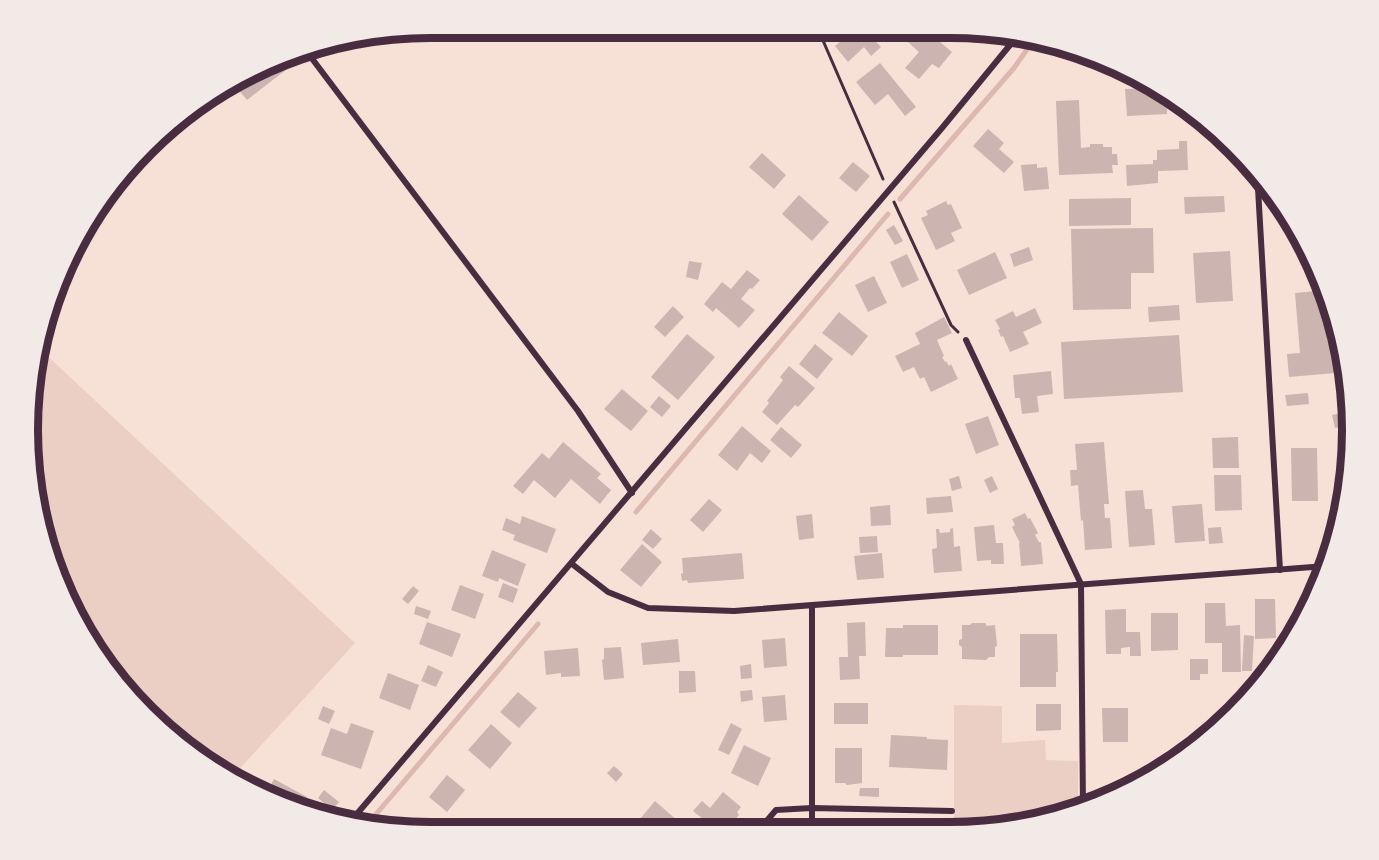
<svg xmlns="http://www.w3.org/2000/svg" width="1379" height="860" viewBox="0 0 1379 860" font-family="'Space Grotesk',sans-serif">
  <rect width="100%" height="100%" fill="#f7e1d7"/>
  <!-- green -->
  <g fill="#ebcfc5">
    <polygon points="40,349 355,643 232,777 184,750 95,654 41,535 27,430"/>
    <path d="M 954,705 L 1002,706 L 1002,743 L 1045,740 L 1046,760 L 1078,761 L 1078,810 C 1041,824 993,832 954,832 Z"/>
    <polygon points="800,819 800,831 774,831 783,820"/>
  </g>
  <g fill="none" stroke-linecap="round" stroke-linejoin="round">
    <!-- stream -->
    <g stroke="#dcb8b0" stroke-width="5">
      <polyline points="900,199 1014,68 1030,45 1032,39"/>
      <polyline points="636,512 888,214"/>
      <polyline points="366,826 538,624"/>
    </g>
  </g>
  <!-- building -->
  <g fill="#ccb4b1">
    <polygon points="854,30 865,30 881,47 871,56 864,47 848,62 835,46"/>
    <polygon points="919,30 926,30 934,36 937,33 943,38 940,42 952,52 939,68 932,64 919,79 905,68 919,52 908,42"/>
    <polygon points="284,57 291,66 247,100 232,82"/>
    <polygon points="880,63 916,107 905,116 888,94 875,105 856,82"/>
    <polygon points="1155,88 1167,94 1167,114 1127,116 1125,89"/>
    <polygon points="1079,100 1081,148 1090,147 1090,144 1103,144 1103,147 1112,147 1112,154 1117,154 1118,165 1112,165 1113,173 1059,175 1056,101"/>
    <polygon points="1187,106 1195,110 1202,117 1187,118"/>
    <polygon points="988,129 1004,143 999,149 1014,162 1004,173 973,146"/>
    <polygon points="1179,141 1187,141 1188,170 1158,171 1158,183 1127,186 1126,165 1153,164 1153,160 1157,160 1157,150 1179,149"/>
    <polygon points="762,153 786,175 774,189 749,167"/>
    <polygon points="853,162 870,176 856,192 839,178"/>
    <polygon points="1037,164 1037,168 1047,167 1049,189 1024,191 1021,165"/>
    <polygon points="799,195 829,222 812,241 782,214"/>
    <polygon points="1224,196 1225,212 1185,214 1184,197"/>
    <polygon points="1131,198 1131,225 1069,226 1069,199"/>
    <polygon points="946,201 948,205 951,204 962,228 951,233 955,241 936,250 921,218 928,215 926,211"/>
    <polygon points="894,225 903,241 895,245 886,230"/>
    <polygon points="1153,228 1154,273 1131,273 1131,309 1073,310 1071,229"/>
    <polygon points="1029,247 1033,260 1014,267 1010,254"/>
    <polygon points="1230,251 1233,301 1196,303 1193,253"/>
    <polygon points="995,252 1007,278 969,295 957,270"/>
    <polygon points="907,254 919,280 902,288 890,262"/>
    <polygon points="689,261 702,263 698,280 686,277"/>
    <polygon points="747,270 760,280 752,289 750,288 741,299 755,310 739,328 716,308 713,312 704,304 722,282 731,289"/>
    <polygon points="874,276 887,303 868,312 855,285"/>
    <polygon points="1326,290 1331,301 1347,372 1289,377 1287,354 1300,353 1295,293"/>
    <polygon points="1179,305 1180,320 1149,322 1148,307"/>
    <polygon points="673,306 684,317 665,337 654,327"/>
    <polygon points="1035,308 1042,323 1023,332 1029,344 1010,352 1003,336 1001,337 998,330 1000,329 995,320 1013,311 1016,317"/>
    <polygon points="839,312 868,336 852,356 822,333"/>
    <polygon points="944,317 952,333 937,340 944,356 942,357 945,362 946,361 949,366 951,364 958,379 931,392 924,377 920,379 914,367 903,372 895,356 920,344 915,333"/>
    <polygon points="687,334 715,357 678,400 651,377"/>
    <polygon points="1179,335 1183,392 1064,399 1061,342"/>
    <polygon points="815,344 833,359 817,379 799,364"/>
    <polygon points="789,366 815,388 798,407 795,405 777,425 762,412 769,403 767,401 783,380 780,377"/>
    <polygon points="1051,371 1053,394 1037,396 1039,412 1022,414 1020,398 1015,398 1013,375"/>
    <polygon points="622,389 648,411 631,431 604,409"/>
    <polygon points="1308,393 1309,404 1287,406 1285,395"/>
    <polygon points="659,396 671,406 662,417 650,407"/>
    <polygon points="1347,412 1350,425 1335,428 1332,415"/>
    <polygon points="988,416 999,445 976,454 965,424"/>
    <polygon points="742,426 771,451 762,463 750,453 737,471 718,455"/>
    <polygon points="781,427 802,445 791,458 770,440"/>
    <polygon points="1238,437 1239,468 1213,468 1212,438"/>
    <polygon points="563,442 601,474 597,478 611,490 600,504 571,479 555,498 534,480 523,494 513,486 542,453 549,459"/>
    <polygon points="1104,442 1109,504 1104,504 1105,518 1110,518 1112,548 1085,550 1083,520 1081,521 1078,485 1071,486 1070,470 1077,470 1075,444"/>
    <polygon points="1291,448 1317,448 1318,501 1292,501"/>
    <polygon points="1214,475 1241,475 1242,510 1215,511"/>
    <polygon points="959,476 962,488 952,491 949,479"/>
    <polygon points="992,476 998,489 990,493 984,480"/>
    <polygon points="1143,490 1145,509 1152,509 1155,545 1129,547 1125,491"/>
    <polygon points="951,496 953,512 927,514 926,498"/>
    <polygon points="709,499 722,510 703,532 690,520"/>
    <polygon points="1344,499 1338,534 1337,534 1335,500"/>
    <polygon points="1202,504 1205,541 1175,543 1172,506"/>
    <polygon points="890,505 891,525 871,526 870,507"/>
    <polygon points="1025,513 1028,519 1030,518 1038,533 1035,535 1039,542 1041,542 1043,564 1021,566 1019,543 1020,543 1012,527 1015,525 1012,519"/>
    <polygon points="812,514 814,538 799,540 796,516"/>
    <polygon points="522,516 556,529 547,553 513,540 515,535 502,530 506,518 520,524"/>
    <polygon points="994,525 996,543 1003,543 1004,564 991,564 991,560 977,561 974,527"/>
    <polygon points="1221,527 1223,543 1209,544 1208,528"/>
    <polygon points="953,528 954,547 960,546 962,571 934,573 932,549 937,548 936,529 939,529 940,533 950,532 950,529"/>
    <polygon points="651,529 662,539 653,549 642,540"/>
    <polygon points="877,536 878,552 860,553 859,537"/>
    <polygon points="642,544 662,562 641,587 620,570"/>
    <polygon points="492,550 526,564 518,586 499,578 498,582 482,576"/>
    <polygon points="742,553 744,579 688,583 687,580 682,581 681,574 683,573 682,558"/>
    <polygon points="882,553 884,578 857,580 854,556"/>
    <polygon points="503,583 518,589 513,603 498,597"/>
    <polygon points="460,585 484,594 475,619 451,610"/>
    <polygon points="413,586 419,591 408,604 402,599"/>
    <polygon points="1308,592 1317,592 1309,610"/>
    <polygon points="1255,599 1275,599 1276,638 1255,639"/>
    <polygon points="1205,603 1225,603 1226,626 1240,625 1241,672 1222,672 1222,643 1205,643"/>
    <polygon points="416,606 431,611 428,619 414,614"/>
    <polygon points="1126,609 1126,632 1140,632 1141,656 1130,656 1130,647 1121,648 1121,654 1106,654 1105,610"/>
    <polygon points="1151,613 1178,613 1178,650 1151,651"/>
    <polygon points="1290,619 1299,619 1299,626 1290,640"/>
    <polygon points="427,622 461,634 452,657 419,644"/>
    <polygon points="865,622 866,656 859,656 860,679 840,680 839,657 848,657 847,623"/>
    <polygon points="972,623 985,623 987,626 995,625 997,646 995,647 995,657 989,657 986,660 962,659 962,647 959,645 959,640 962,639 962,625 970,625"/>
    <polygon points="903,625 938,625 938,655 903,655 903,657 885,657 886,628 903,628"/>
    <polygon points="1020,634 1057,634 1058,672 1056,672 1056,687 1020,687"/>
    <polygon points="1244,635 1254,636 1252,671 1242,671"/>
    <polygon points="785,638 787,666 764,668 762,640"/>
    <polygon points="678,639 680,662 643,665 641,643"/>
    <polygon points="621,647 624,678 604,680 602,660 604,659 604,648"/>
    <polygon points="578,648 580,676 561,677 561,673 546,675 544,651"/>
    <polygon points="1190,659 1208,659 1208,674 1200,674 1200,680 1190,680"/>
    <polygon points="751,664 752,678 741,679 740,666"/>
    <polygon points="428,665 443,672 436,687 421,681"/>
    <polygon points="679,671 695,671 696,692 679,693"/>
    <polygon points="388,673 419,685 410,710 379,698"/>
    <polygon points="752,690 753,700 741,702 740,691"/>
    <polygon points="518,692 537,708 519,728 500,712"/>
    <polygon points="785,695 787,720 764,722 762,697"/>
    <rect x="834" y="703" width="34" height="21"/>
    <polygon points="1036,704 1061,704 1061,730 1036,731"/>
    <polygon points="323,706 335,711 329,724 318,719"/>
    <polygon points="1102,708 1128,708 1128,742 1103,742"/>
    <polygon points="351,723 374,731 361,769 321,755 331,728 347,734"/>
    <polygon points="731,723 742,729 729,755 718,750"/>
    <polygon points="491,724 512,743 490,769 468,750"/>
    <polygon points="891,735 927,737 927,739 948,740 947,770 889,767"/>
    <polygon points="744,745 771,758 758,786 731,773"/>
    <polygon points="835,748 862,748 862,783 847,785 845,783 835,783"/>
    <polygon points="614,766 623,774 616,782 607,773"/>
    <polygon points="447,775 465,790 447,812 429,797"/>
    <polygon points="274,779 307,797 301,809 275,802 265,796"/>
    <polygon points="860,788 879,788 879,797 859,796"/>
    <polygon points="324,790 339,802 332,810 318,798"/>
    <polygon points="723,792 741,807 737,812 739,815 729,826 726,824 720,831 718,831 693,811 702,801 710,808"/>
    <polygon points="655,801 679,822 671,831 654,831 640,819"/>
  </g>
  <g fill="none" stroke-linecap="round" stroke-linejoin="round">
    <!-- path -->
    <g stroke="#4a2c40" stroke-width="3">
      <polyline points="818,29 883,179"/>
      <polyline points="894,202 951,325 958,332"/>
    </g>
    <!-- minor -->
    <g stroke="#4a2c40" stroke-width="6">
      <polyline points="304,48 578,411 632,493"/>
      <polyline points="1257,171 1280,570"/>
      <polyline points="966,340 1081,584 1083,808"/>
      <polyline points="572,564 608,592 648,608 734,611 1326,566"/>
      <polyline points="812,606 812,831"/>
      <polyline points="350,822 942,128 1010,45 1014,34"/>
      <polyline points="758,831 776,810 812,808 952,811"/>
    </g>
  </g>
  <!-- crop -->
  <path d="M0 0H1379V860H0ZM430 38H950A392 392 0 0 1 1342 430V430A392 392 0 0 1 950 822H430A392 392 0 0 1 38 430V430A392 392 0 0 1 430 38Z" fill="#f1eae7" fill-rule="evenodd"/>
  <path fill="none" stroke="#4a2c40" stroke-width="8" d="M430 38H950A392 392 0 0 1 1342 430V430A392 392 0 0 1 950 822H430A392 392 0 0 1 38 430V430A392 392 0 0 1 430 38Z"/>
</svg>
